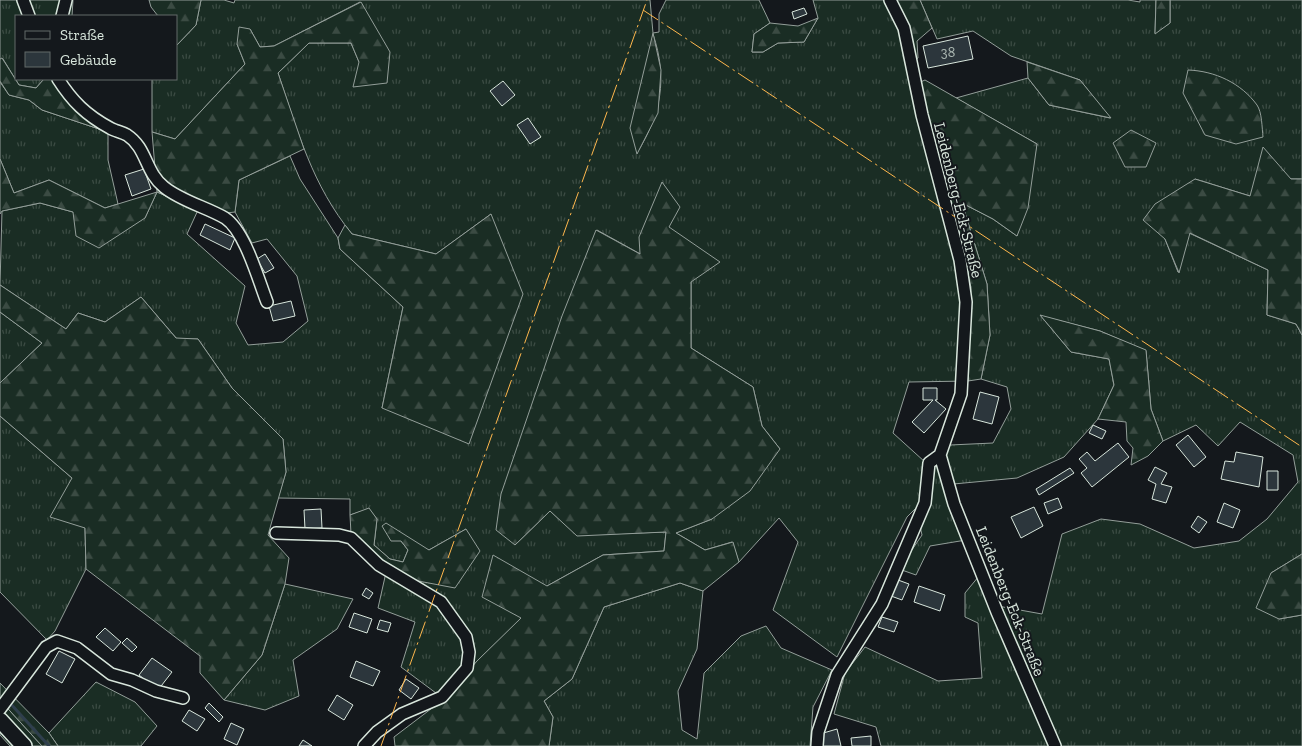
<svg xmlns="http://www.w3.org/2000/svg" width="1302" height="746" viewBox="0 0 1302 746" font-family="'Zilla Slab',serif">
	<defs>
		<pattern id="grass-tufts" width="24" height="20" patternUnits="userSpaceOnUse" patternTransform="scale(1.25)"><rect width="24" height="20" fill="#1a2d24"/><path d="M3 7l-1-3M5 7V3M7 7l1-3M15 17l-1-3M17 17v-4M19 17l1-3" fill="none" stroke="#3b4b43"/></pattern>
		<pattern id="forest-firs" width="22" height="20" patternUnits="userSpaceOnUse" patternTransform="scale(1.25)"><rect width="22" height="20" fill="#1a2d24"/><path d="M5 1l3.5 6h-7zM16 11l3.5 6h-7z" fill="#3b4b43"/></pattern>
	</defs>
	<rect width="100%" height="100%" fill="#14181c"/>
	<!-- grass -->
	<path fill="url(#grass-tufts)" stroke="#939e99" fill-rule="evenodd" d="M0,0H73L72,16H16V79H44L36,88L19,85L3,59H0Z
		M201,0H224L234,3L235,0H650L653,33L659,32V14L666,0H759L770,23L754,34L752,52H763L778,43L804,42L818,18L813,0H894L947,206L971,287L968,381L909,382L893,433L925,462L950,445L993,443L1011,409L1007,387L981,379L990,335L987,284L962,203L993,219L1017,236L1037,144L956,98L1028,78L1049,105L1110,118L1080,80L1011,56L973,31L937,39L920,0H1128L1140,2V0H1156L1155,33L1170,23V0H1302V179H1291L1250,196L1195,179L1165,239L1178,272L1189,233L1268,270L1267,315L1296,324L1302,335V554L1271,573L1279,619L1302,615V746H881L876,727L834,714L845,673L865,647L938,681L982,678L978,623L965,617V593L979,576L992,605L1042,614L1062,534L1101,519L1140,524L1194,548L1239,541L1267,519L1298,482L1293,455L1240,422L1218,446L1196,425L1163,441L1151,409L1146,351L1100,331L1041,316L1071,352L1109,359L1114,385L1098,419L1064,457L1017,478L943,485L951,513L966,540L930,546L916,575L899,569L922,535L916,508L907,517L837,657L773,610L798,542L779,518L739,562L732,542L705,550L676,533L712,519L780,449L762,426L753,387L691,348V282L597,230L515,545L550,511L577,535L666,532L664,551L603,555L547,586L522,618L477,661L444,699L401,667L415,622L378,608L387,568L413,580L466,529L429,550L401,541L408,550L403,562L390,559L374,545L377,519L369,509L350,515V499L278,498L286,472L283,439L232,388L198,339H177L141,297L105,322L78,313L66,329L0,285L2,211L40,203L73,212L145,218L157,192L198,210L187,234L245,286L236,323L248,345L283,342L308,321L297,276L267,239L252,243L235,212L239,180L290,156L300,179L338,238L340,249L403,307L382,408L491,214L436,254L352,234C312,185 298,132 278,73L309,43H351L359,62L387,82L360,2L274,46L260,47L250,29L237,44L245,64L175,139L152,132V79H176V46L196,25ZM653,34C668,79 661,114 637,153Z
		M0,82L9,95L29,100L42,110L108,132V160L118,204L105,208L49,180L14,193L0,159Z
		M0,312L42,343L0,383Z
		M0,416L72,478L85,528L86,569L55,631L47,640L0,592Z
		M680,583L703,591L697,649L678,691L682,730L697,739L704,673L741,636L766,626L781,648L832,670L813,707L810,746H549L553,717L544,701L572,679L604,607Z
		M285,584L353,599L337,629L293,660L299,696L265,710L224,700L262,655Z
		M96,682L135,702L157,726L141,746H58L49,733Z
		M0,700L42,746H10L0,735Z"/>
	<!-- forest -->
	<path fill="url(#forest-firs)" stroke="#939e99" d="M149,0H201L196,25L176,46V16H158L151,7Z
		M894,0H920L932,28L917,41L918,58L913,61Z
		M1156,0H1170V23L1155,34Z
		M361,2L390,52L387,83L353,87L359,62L351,43H309L278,73L304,149L239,180L235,212L210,215L157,192L145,218L99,248L76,236L73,212L40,203L2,211L0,214V159L14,193L49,180L105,208L157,192L152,132L175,139L245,64L237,44L239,27L250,29L260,47L274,46Z
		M818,18L804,42L778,43L763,52H752L754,34L770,23L798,26Z
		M653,33L661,70L658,113L637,154L630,128Z
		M2,58L19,85L36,88L44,79H65L68,89L108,132L42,110L29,100L9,95L0,81V59Z
		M1027,62L1080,80L1111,118L1049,105L1028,78Z
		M1188,70C1215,71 1241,83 1257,105C1262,112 1262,128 1263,137L1236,144L1205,135L1183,93Z
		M925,80L1037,144L1028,208L1017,236L993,219L962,203L987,284L990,335L981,379L968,381L971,287L947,206L918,83Z
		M1131,130L1156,143L1146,167H1125L1113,143Z
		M1263,147L1291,179H1302V335L1296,324L1267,315L1268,270L1190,233L1179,273L1165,239L1143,220L1155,204L1195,179L1250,196Z
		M662,182L680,207L669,227L720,262L691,282V348L753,387L762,426L780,449L750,491L712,519L676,533L705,550L733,542L739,562L703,591L680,583L604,607L572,679L544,701L553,717L549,746H395L394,737L444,699L477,661L521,618L482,597L493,555L547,586L603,555L664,551L666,532L577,536L550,511L515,545L496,530L501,494L562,316L596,230L640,254L639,237Z
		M491,214L523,294L469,444L382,408L403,307L340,249L338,238L345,225L352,234L436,254Z
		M0,285L66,329L78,313L105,322L141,297L176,338L198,339L232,388L283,439L286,472L268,535L289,558L285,584L262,655L224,700L200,673V656L86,569L85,528L50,517L72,478L0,416V383L42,343L0,312Z
		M1040,315L1100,331L1146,350L1151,409L1163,441L1148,456L1131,465L1133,448L1127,441L1126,422L1098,419L1114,385L1109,359L1071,352Z
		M369,508L377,519L374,545L390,559L403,562L408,550L401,541H391L382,526L386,523L429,550L466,529L480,551L455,588L413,580L387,568L351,534L350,515Z
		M1302,554V615L1279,619L1256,608L1271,573Z
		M0,683L49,733L58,746H42L0,700Z"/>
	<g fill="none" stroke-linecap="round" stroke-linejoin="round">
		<!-- stream -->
		<path stroke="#2f3f4d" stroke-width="3" d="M9,702L49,746"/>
	</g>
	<!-- building -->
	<path fill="#2c363c" stroke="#d8e6dc" d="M804,8L807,14L794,19L792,12Z
		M968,36L973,59L928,68L923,46Z
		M503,81L515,95L502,106L490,91Z
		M528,118L541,137L530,144L517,125Z
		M144,169L151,189L132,196L125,175Z
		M205,224L235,238L230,250L200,235Z
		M265,254L274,268L265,273L257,259Z
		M291,301L295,316L273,321L269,306Z
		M923,388H937V400H935L946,409L924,433L912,422L933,400H923Z
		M980,392L999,397L992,424L973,419Z
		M1093,425L1106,431L1102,439L1089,433Z
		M1188,435L1206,457L1194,467L1176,445Z
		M1118,443L1129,457L1092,487L1081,473L1087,468L1079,459L1087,452L1095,461Z
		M1236,452L1263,457L1259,487L1221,479L1225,461L1234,462Z
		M1155,467L1167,473L1161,484L1172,487L1166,503L1152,499L1156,484L1148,480Z
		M1070,468L1074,473L1039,495L1036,489Z
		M1267,471H1278V490H1267Z
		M1058,498L1062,508L1048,514L1044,503Z
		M1224,503L1240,510L1233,528L1217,522Z
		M1034,507L1043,526L1021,538L1011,517Z
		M321,509L322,528L305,529L304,510Z
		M1198,516L1207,522L1199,533L1191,527Z
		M898,580L909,584L902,600L891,596Z
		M919,586L945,595L940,611L914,602Z
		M366,588L373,593L369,599L362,595Z
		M354,613L372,619L367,633L349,627Z
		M882,617L898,622L894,632L878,627Z
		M380,620L391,623L388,632L377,629Z
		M105,628L121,642L113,651L96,637Z
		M127,638L137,647L132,652L122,643Z
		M59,651L75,659L62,683L46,674Z
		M152,658L172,672L158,690L139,675Z
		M356,661L380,671L373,686L350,677Z
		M406,679L419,688L411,699L399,690Z
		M337,695L353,705L344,720L328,710Z
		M209,703L223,717L219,722L205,708Z
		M189,710L205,719L197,731L182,721Z
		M231,723L244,729L237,745L224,739Z
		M837,729L841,746H823L820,734Z
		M871,736V746H852L851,738Z
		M303,740L312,746H299Z"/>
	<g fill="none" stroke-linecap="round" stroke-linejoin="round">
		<!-- minor casing -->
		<g stroke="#d8e6dc" stroke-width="14">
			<path id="minor" d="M23,0L29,16
				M890,0L904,28L922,115L960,260L966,302L961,394L940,455L954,504L997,612L1055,746
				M62,16L66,0
				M58,79C72,101 86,115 110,128C115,131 122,132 127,135C147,148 145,172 164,187C181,201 206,207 225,218C245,231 258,279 267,302
				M276,533L339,535L351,538L379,565L441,602L466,637L469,652L467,668L442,697L402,714L377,732L364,746
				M0,709L46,647L57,641L77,648L111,674L132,680L156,691L183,698
				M817,746L818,732L837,675L882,604L925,503L929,463L940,455"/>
		</g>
		<!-- major casing -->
		<g stroke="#d8e6dc" stroke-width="18">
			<path id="major" d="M0,720L24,746"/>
		</g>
		<!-- minor -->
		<use href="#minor" stroke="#14181c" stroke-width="11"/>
		<!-- major -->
		<use href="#major" stroke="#14181c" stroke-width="15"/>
		<!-- power -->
		<path stroke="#ffb74d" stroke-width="1" stroke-dasharray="18 4 2.5 4" stroke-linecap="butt" d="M643,10L1302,447
			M381,746L647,0"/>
	</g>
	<g text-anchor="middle" stroke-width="4" stroke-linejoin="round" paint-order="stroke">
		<!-- number labels -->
		<g font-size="14" fill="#adbab4">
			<text x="948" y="57">38</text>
		</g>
		<!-- street labels -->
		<g font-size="16" fill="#d8e6dc" stroke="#14181c">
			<text transform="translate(959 200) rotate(76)" y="6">Leidenberg-Eck-Straße</text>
			<text transform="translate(1011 601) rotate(68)" y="6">Leidenberg-Eck-Straße</text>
		</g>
	</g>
	<!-- legend -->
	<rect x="15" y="15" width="162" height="65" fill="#14181c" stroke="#626a69"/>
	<rect x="25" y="31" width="25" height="8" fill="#14181c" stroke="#626a69"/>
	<text x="60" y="40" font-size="15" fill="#d8e6dc">Straße</text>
	<rect x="25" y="52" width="25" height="15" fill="#2c363c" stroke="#626a69"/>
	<text x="60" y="65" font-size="15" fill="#d8e6dc">Gebäude</text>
</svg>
